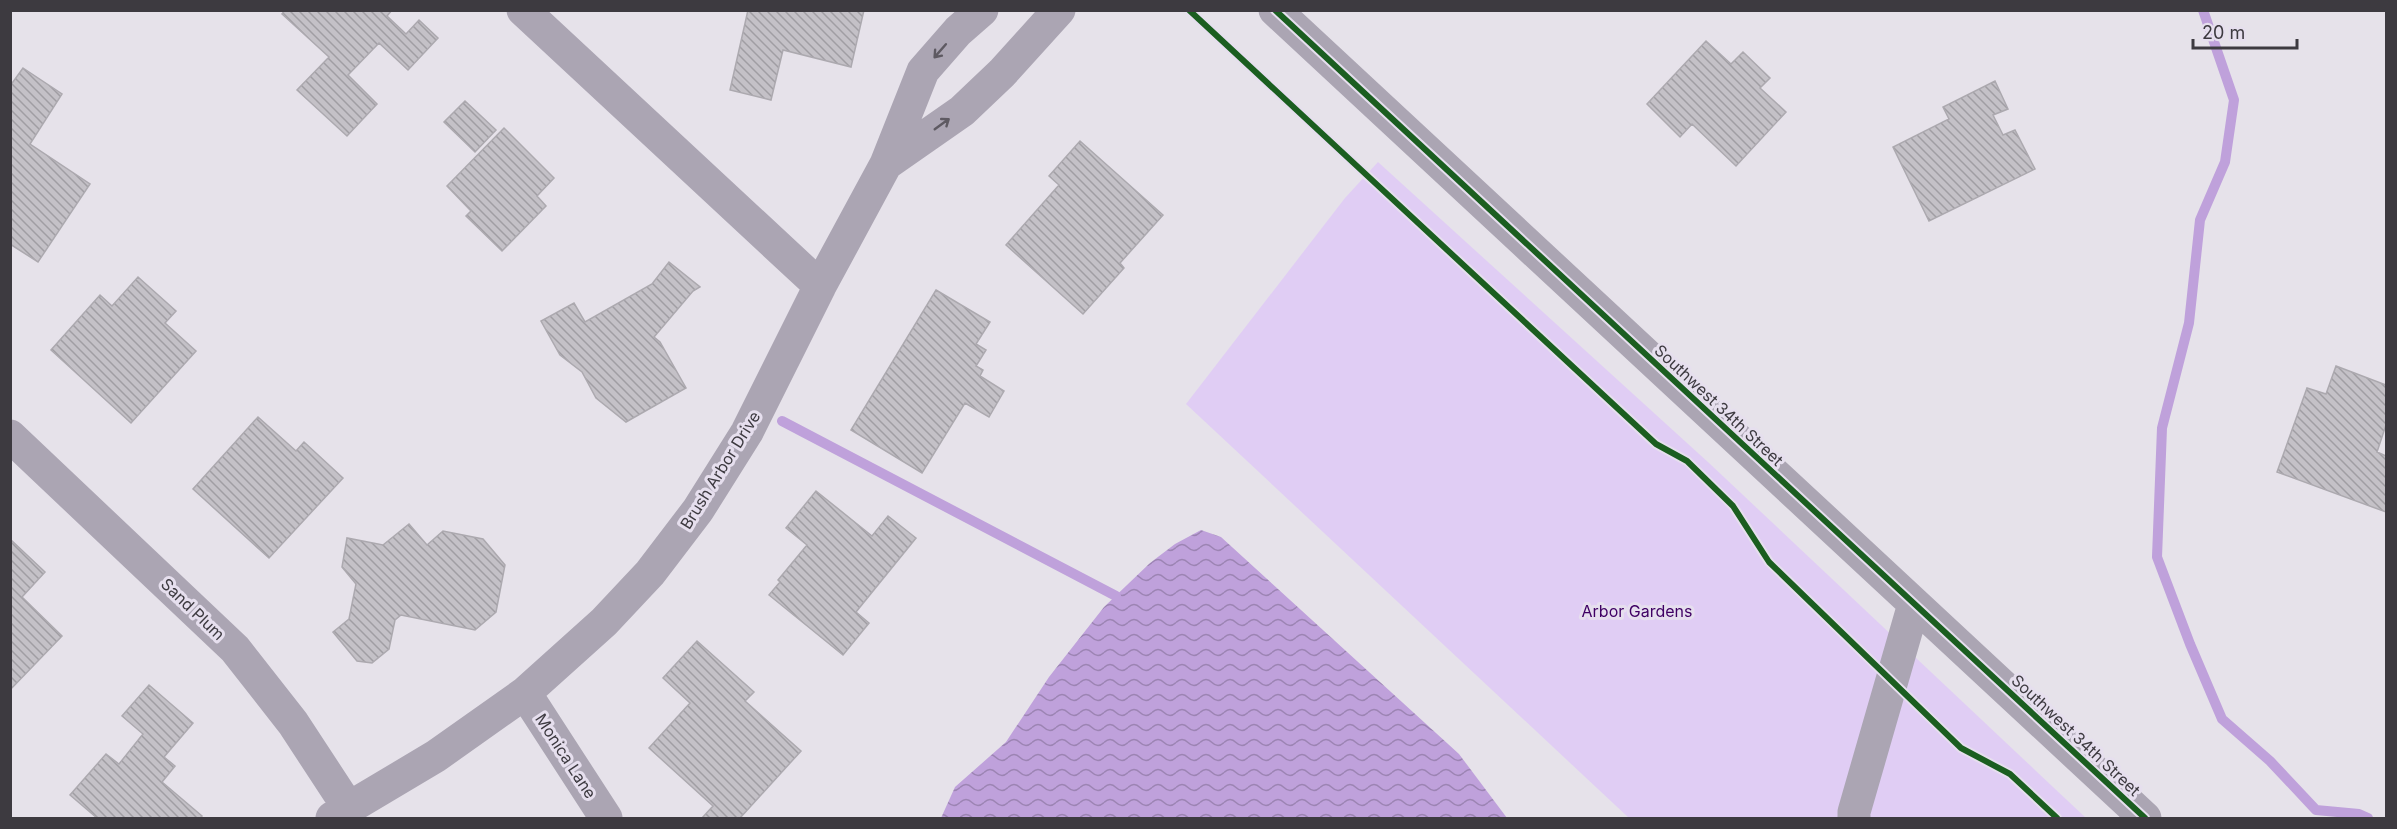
<svg xmlns="http://www.w3.org/2000/svg" width="2397" height="829" viewBox="0 0 2397 829" font-family="Inter,sans-serif">
	<defs>
		<pattern id="water-waves" width="16" height="10" patternUnits="userSpaceOnUse" patternTransform="scale(1.5)"><rect width="16" height="10" fill="#bfa1db"/><path d="M0 5q4-4 8 0t8 0" fill="none" stroke="#9c84b3"/></pattern>
		<pattern id="building-back-hatch" width="6" height="6" patternUnits="userSpaceOnUse" patternTransform="scale(1.5)"><rect width="6" height="6" fill="#c4c1c7"/><path d="M-1 5l2 2M0 0l6 6M5-1l2 2" fill="none" stroke="#a09ea3"/></pattern>
	</defs>
	<rect width="100%" height="100%" fill="#e6e2ea"/>
	<!-- green -->
	<path fill="#e0cdf4" d="M1378,162L1709,463L2086,818H1629L1186,404L1345,198Z"/>
	<!-- water -->
	<path fill="url(#water-waves)" d="M1201,530L1221,537L1459,754L1507,818H941L955,787L1006,742L1049,677L1104,607L1150,563L1175,544Z"/>
	<g fill="none" stroke-linecap="round" stroke-linejoin="round">
		<!-- stream -->
		<path stroke="#bfa1db" stroke-width="10" d="M2203,10L2234,100L2225,162L2200,220L2189,323L2162,428L2157,557L2190,644L2222,719L2270,761L2316,810L2359,814L2368,818
			M782,421L1116,596"/>
	</g>
	<!-- building -->
	<path fill="url(#building-back-hatch)" stroke="#aca9af" stroke-width="1.5" d="M285,10H392L387,16L406,34L419,20L438,38L408,70L379,43L348,75L377,104L347,136L297,90L329,57L282,14Z
		M748,10H864L851,67L783,50L771,100L730,90Z
		M1706,41L1731,64L1743,52L1770,78L1760,88L1786,112L1736,166L1692,124L1680,137L1647,104Z
		M23,68L62,94L30,144L90,184L38,262L10,244V86Z
		M1995,81L2008,109L1993,115L2003,135L2015,130L2035,169L1929,221L1893,147L1949,119L1943,107Z
		M465,101L496,130L475,152L444,122Z
		M504,128L554,178L537,196L546,206L502,251L466,216L471,211L447,186Z
		M1080,141L1163,215L1120,263L1124,268L1083,314L1006,245L1059,185L1049,176Z
		M669,262L700,287L693,291L654,337L660,342L686,388L626,422L596,398L582,372L560,355L541,321L574,303L585,322L652,284Z
		M138,277L176,311L165,323L196,351L131,423L51,350L100,295L112,306Z
		M936,290L990,322L976,344L986,350L976,366L983,370L980,376L1004,391L989,417L965,403L922,473L851,430Z
		M2336,366L2386,385V425L2377,452L2386,456V512L2277,472L2307,388L2326,394Z
		M258,417L296,451L304,442L343,478L269,558L193,489Z
		M816,491L872,536L888,516L916,538L856,612L869,623L843,655L769,595L780,582L778,580L807,545L786,528Z
		M409,524L427,545L443,531L483,539L505,565L496,612L475,630L401,615L395,620L389,649L372,663L357,661L333,632L349,619L356,584L342,567L347,538L383,545Z
		M10,539L45,572L22,597L62,636L10,690Z
		M697,641L754,692L745,701L801,751L740,818H702L713,806L649,748L690,703L663,678Z
		M149,685L193,723L164,757L175,766L162,782L202,816L200,818H97L70,795L106,754L119,764L143,734L122,716Z"/>
	<g fill="none" stroke-linecap="round" stroke-linejoin="round">
		<!-- minor -->
		<path stroke="#aba5b3" stroke-width="33" d="M523,10L820,286
			M982,10L958,31L923,71L886,164L962,111L1002,73L1059,10
			M1275,10L2145,818
			M10,436L235,649L293,723L348,807
			M525,693L606,818
			M332,818L436,756L525,693L604,622L650,573L698,510L747,432L820,286L886,164
			M1854,818V812L1914,604"/>
		<!-- cycleway casing -->
		<g stroke="#e6dfee" stroke-width="10">
			<path id="cycleway" d="M1189,10L1656,444L1687,461L1733,506L1769,562L1961,748L2010,774L2057,818
				M1275,10L2145,818"/>
		</g>
		<!-- cycleway -->
		<use href="#cycleway" stroke="#1b5e20" stroke-width="6"/>
	</g>
	<!-- one-way arrows -->
	<defs><path id="oneway-shaft" d="M-6 0H5M1.5-3L5.5 0L1.5 3" fill="none" stroke-width="1.6" stroke-linecap="round" stroke-linejoin="round" transform="scale(1.5)"/></defs>
	<g stroke="#5e5a62">
		<use href="#oneway-shaft" transform="translate(940 51) rotate(131)"/>
		<use href="#oneway-shaft" transform="translate(942 124) rotate(-36)"/>
	</g>
	<g text-anchor="middle" stroke-width="6" stroke-linejoin="round" paint-order="stroke">
		<!-- street labels -->
		<g font-size="16" fill="#3d3a40" stroke="#e6dfee">
			<text transform="translate(1719 405) rotate(43)" y="6">Southwest 34th Street</text>
			<text transform="translate(720 470) rotate(-58)" y="6">Brush Arbor Drive</text>
			<text transform="translate(193 609) rotate(44)" y="6">Sand Plum</text>
			<text transform="translate(2076 735) rotate(43)" y="6">Southwest 34th Street</text>
			<text transform="translate(566 756) rotate(57)" y="6">Monica Lane</text>
		</g>
		<!-- park labels -->
		<g font-size="16" fill="#3f0063" stroke="#e6dfee">
			<text x="1637" y="617">Arbor Gardens</text>
		</g>
	</g>
	<!-- border -->
	<rect width="2397" height="829" fill="none" stroke="#3d3a40" stroke-width="24"/>
	<!-- scale -->
	<path d="M2193 39v9h104v-9" fill="none" stroke="#3d3a40" stroke-width="3"/>
	<text x="2202" y="39" font-size="18" fill="#3d3a40" stroke="#e6dfee" stroke-width="4.5" paint-order="stroke">20 m</text>
</svg>
